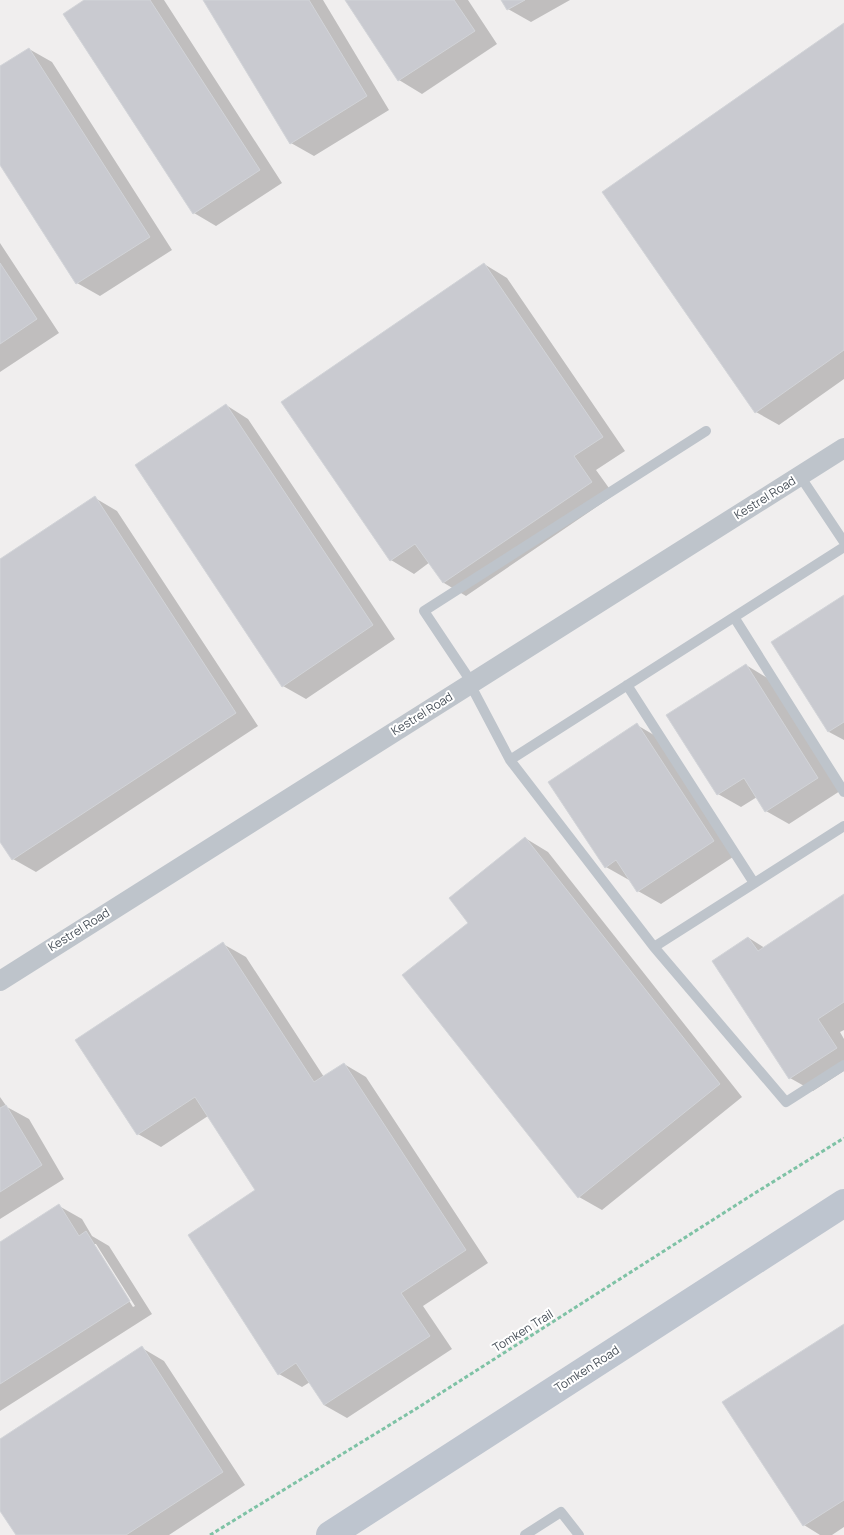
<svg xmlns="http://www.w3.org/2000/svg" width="844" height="1535" viewBox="0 0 844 1535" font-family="Manrope,sans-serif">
	<rect width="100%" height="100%" fill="#f0eeee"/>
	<!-- shadow -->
	<path fill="#0003" fill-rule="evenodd" d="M87,0H164L282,183L216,226L194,213Z
		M204,0H323L389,110L314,156L291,143Z
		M346,0H468L497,44L422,94L399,80Z
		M503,0H570L531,22L508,9Z
		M844,24V379L779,425L756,412Z
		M29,49L52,62L172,250L100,296L77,283L0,162V68Z
		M0,243L59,333L0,372Z
		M484,264L507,278L625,451L596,470L614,495L466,596L444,583L430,562L414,574L391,560L283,402Z
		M226,405L248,419L395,639L306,699L283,686Z
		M95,498L117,511L258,726L36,872L13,859L0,840V560Z
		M844,597V740L829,732Z
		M746,665L769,679L840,791L789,824L766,811L757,797L741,807L718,794Z
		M637,725L659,738L736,855L661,904L638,891L630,879L629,880L606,867Z
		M525,838L548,852L742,1097L602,1210L579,1197L470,923Z
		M844,896V1030L840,1032L844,1039V1071L813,1091L790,1078L714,961L749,938L765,948Z
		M223,944L246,957L324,1077L344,1064L366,1077L488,1263L423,1306L452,1349L347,1418L324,1405L310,1382L302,1387L279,1374L257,1190L208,1116L161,1147L138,1134Z
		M0,1097L7,1107L29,1119L64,1179L0,1219Z
		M59,1206L82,1219L92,1236L109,1246L152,1314L0,1411V1243ZM93,1244H96L135,1306L133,1307Z
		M844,1326V1527L832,1535H820L804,1525Z
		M142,1348L164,1361L245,1485L169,1535H17L0,1508V1440Z"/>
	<!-- building -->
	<path fill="#c9cad0" stroke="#d2d4d8" d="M84,0H150L260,170L193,214L63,14Z
		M203,0H309L367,96L290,144Z
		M345,0H454L475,31L398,81Z
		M501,0H525L507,10Z
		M844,23V350L755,413L602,192Z
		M29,48L150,237L76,284L0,165V66Z
		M0,263L37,319L0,344Z
		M484,263L603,437L574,456L592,482L443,583L415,544L390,561L281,402Z
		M226,404L373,625L282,687L135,465Z
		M95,496L236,713L12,860L0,842V559Z
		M844,595V722L828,732L771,642Z
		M746,664L818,778L765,812L744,778L717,795L666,715Z
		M637,723L714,841L637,892L616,860L605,868L548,782Z
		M525,837L720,1084L578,1198L402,975L468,923L449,898Z
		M844,894V1002L818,1019L837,1048L789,1079L712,961L748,937L758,951Z
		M223,942L314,1082L344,1063L466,1250L401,1293L430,1336L324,1405L296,1363L278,1375L188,1235L255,1190L195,1097L137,1135L75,1040Z
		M6,1105L42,1165L0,1192V1108Z
		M59,1204L79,1236L86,1231L130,1301L0,1384V1242Z
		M844,1324V1500L803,1526L722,1402Z
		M142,1346L223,1472L126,1535H16L0,1511V1439Z"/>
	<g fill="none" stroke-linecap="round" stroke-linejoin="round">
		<!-- path -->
		<path stroke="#7ec2a5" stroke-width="3" stroke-dasharray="4 2.5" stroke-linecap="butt" d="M210,1535L419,1407L755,1193L844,1138"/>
		<!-- service -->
		<path stroke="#bec4cb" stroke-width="10" d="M706,431L424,611L468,677L470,684L510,760L654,947L786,1102L844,1065
			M800,476L844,542
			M734,617L844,792
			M627,685L754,883
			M510,760L844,547
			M654,947L844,826
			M525,1535L561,1512L579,1535"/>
		<!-- minor -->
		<path stroke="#bec4cb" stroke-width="20" d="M0,981L844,448"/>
		<!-- secondary -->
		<path stroke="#bec5cf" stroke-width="28" d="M330,1535L844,1203"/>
	</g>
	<g text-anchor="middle" stroke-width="4" stroke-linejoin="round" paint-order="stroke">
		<!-- street labels -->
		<g font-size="12" fill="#485059" stroke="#fff">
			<text transform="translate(765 498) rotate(-32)" y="4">Kestrel Road</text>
			<text transform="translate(422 714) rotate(-32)" y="4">Kestrel Road</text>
			<text transform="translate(79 930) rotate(-32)" y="4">Kestrel Road</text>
			<text transform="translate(523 1331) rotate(-32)" y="4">Tomken Trail</text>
			<text transform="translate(587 1369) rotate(-33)" y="4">Tomken Road</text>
		</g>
	</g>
</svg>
